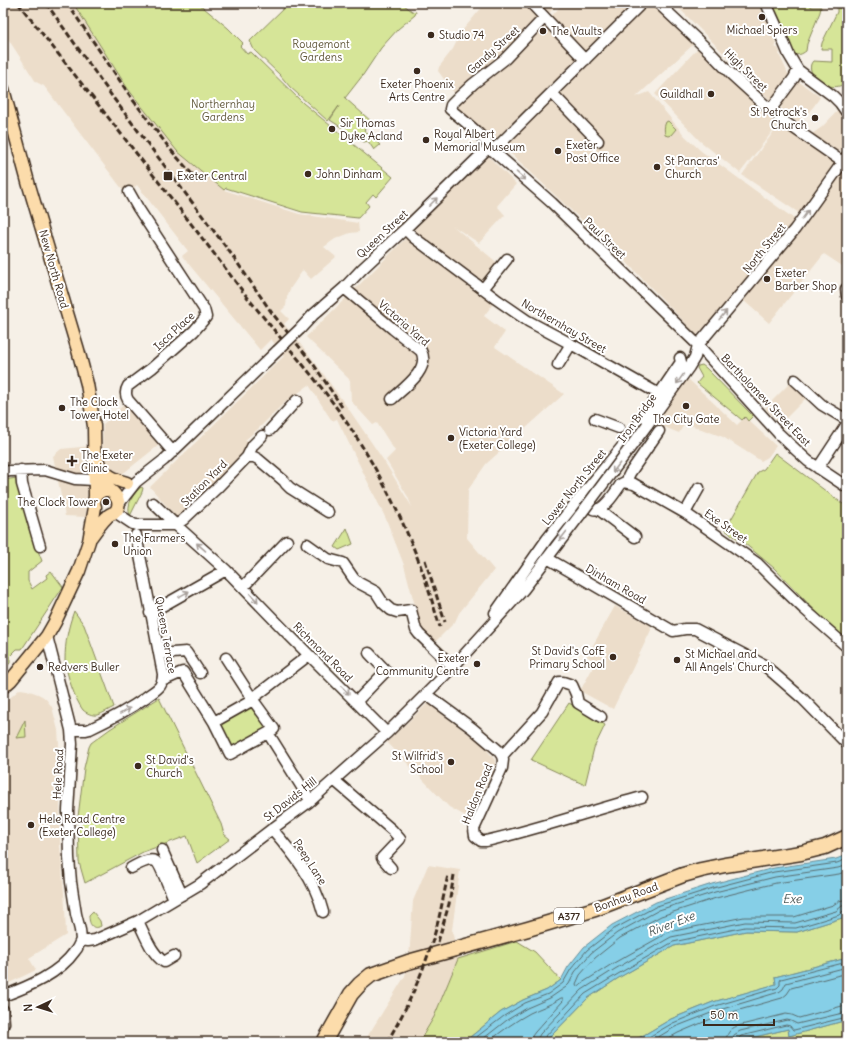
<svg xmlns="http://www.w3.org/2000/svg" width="850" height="1045" viewBox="0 0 850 1045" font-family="Delius,sans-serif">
	<rect width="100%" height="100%" fill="#f6f0e7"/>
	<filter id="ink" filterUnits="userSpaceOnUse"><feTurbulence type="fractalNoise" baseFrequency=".025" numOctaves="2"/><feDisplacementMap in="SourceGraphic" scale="8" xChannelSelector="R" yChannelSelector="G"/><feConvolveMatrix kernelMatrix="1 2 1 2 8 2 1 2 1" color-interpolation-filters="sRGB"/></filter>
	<g filter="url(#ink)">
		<!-- built -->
		<path fill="#ecddca" d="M3,3H73L128,89L177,151L224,190L299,214L358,223L359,232L350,233L335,239L324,247L336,257L311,279L303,270L290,289L287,297L286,306L281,311L289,319L284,324L311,357L350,411L384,461L412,507L408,497L386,460L395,451L377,423L373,425L351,401L350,380L306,337L349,295L418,226L433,208L454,188L488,156L516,184L497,206L505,215L479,243L453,226L500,265L485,285L495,301L484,316L505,332L495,347L564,394L486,464L468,490L467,538L494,570L459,613L455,622L435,642L421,628L404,565L386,519L337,419L332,421L309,385L283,404L257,430L245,440L252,446L179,520L150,487L284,356L271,339L260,350L182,256L188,251L137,185L126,194L44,86L36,82L3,31Z
			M486,3H526L539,18L578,58L492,143L451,107L455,94L438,71L439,67L453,49L462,31L478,12Z
			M538,3H559L548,14Z
			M563,3H636L630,11L585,53L551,17Z
			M651,3H656L695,43L636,97L649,92L685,136L701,151L797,221L748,280L697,335L605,240L574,213L504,147L590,61Z
			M674,3H758L768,24L776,44L775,45L776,48H778L780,53L779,54L789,76L798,81L820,97L814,106L808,113L805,110L798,114L802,119L799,123L782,110L781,104H775L771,101Z
			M699,47L779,123L740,173L700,141L655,94Z
			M847,101V147L845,149L834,152L812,134L822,127Z
			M780,123L808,144L837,165L802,215L742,175Z
			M843,167L847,170V269L824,254L769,323L743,300L812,212Z
			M687,378L737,425L745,417L776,446L768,457L761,461L723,437L685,423L679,433L654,423Z
			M792,381L808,396L780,424L765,408Z
			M124,404L159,445L121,475L117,474L106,465L102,452L103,424L112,417Z
			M91,446L86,517L65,516L53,456L61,449Z
			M615,606L650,625L651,630L613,709L580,691L596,662L587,656Z
			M20,689L27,690L38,694L42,696L46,699L52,707L58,730L60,759V845L65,906L66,935L29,958L36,970L3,986V704Z
			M428,703L483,745L495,760V765L471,819L449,807L387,742Z
			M428,865L460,870L452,930L458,959L434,1017L419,1042H364L405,976L409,959L413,901Z"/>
		<!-- green -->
		<path fill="#d6e598" stroke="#88885b" d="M73,3H198L228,28L243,43L240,46L247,54L251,52L303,103L393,177L376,197L373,194L366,202L369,206L358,218L302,212L226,188L224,190L177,151L128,89Z
			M289,3H404V5L412,11L416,12L415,15L398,29L381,48L363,75L345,98L372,122L364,130L380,145L374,150L368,141L364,142L330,120L339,106L328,121L290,87L280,75L254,50L250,41Z
			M771,3H811V7H821L820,12L807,44L806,51C802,54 798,56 793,54Z
			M847,3V82C829,97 802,72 813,61L832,62V49H821L822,43L837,12V8H846Z
			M668,121L676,129L671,135L668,136L665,135C664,130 664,126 666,122Z
			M702,365L706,368L753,416L748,421L745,417L742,420L697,383L702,377L697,368L698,366Z
			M775,453L847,507V640L824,620L774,568L744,543L725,530L758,472L764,469Z
			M17,478L37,548L42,561L28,572V581L32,589L47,578L46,575L51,571L63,587L22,649H17L10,656V663L3,671V480Z
			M141,487L143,488L142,492L130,516C126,504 133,494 141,487Z
			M347,528L353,544L339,550L335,547Z
			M74,611L84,625L114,707C109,709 103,714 97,715C93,716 86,713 83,710C75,700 66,673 65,660C65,643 68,627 74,611Z
			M159,698L221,824L224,834L230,839L197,863L187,836L143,852L85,883L79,862L78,817L84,768L89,747L91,743L110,729Z
			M253,701L273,729L231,752L216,723Z
			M569,703L605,725L594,748L585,785L531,760Z
			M25,720L26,737L16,738Z
			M93,912L100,921L101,926C92,931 89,923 89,916Z
			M847,913V958L775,977L777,984L713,1002L671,1019L632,1042H545L588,998L620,977L674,946L746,931L797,932L842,918Z
			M517,941L535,952L561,980L547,990L523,1000L501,1012L464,1042H419L434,1017L458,959Z
			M847,1020V1042H734L788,1029L789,1036Z"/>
		<!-- water -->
		<path fill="#86cfe7" stroke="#688d97" d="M847,855V913L842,918L797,932L746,931L674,946L620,977L588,998L545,1042H464L501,1012L523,1000L547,990L561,980L568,967L584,947L612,925L656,902L712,884L774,868L836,859Z
			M847,958V1020L789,1036L788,1029L734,1042H632L671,1019L713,1002L776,984L775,977Z"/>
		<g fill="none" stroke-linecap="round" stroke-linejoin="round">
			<!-- shore -->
			<path stroke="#596c6e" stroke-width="1" d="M847,871L839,874L776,883L716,898L661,916L620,938L595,958L580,975L576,984L577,986L579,985L612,964L669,932L744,917H794L833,905L839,901L847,899
				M470,1042L504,1016L525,1003L548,994L563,983L571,969L587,950L614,929L657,906L713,888L774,872L837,863L847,859
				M479,1042L507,1020L527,1008L550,998L566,987L569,984L575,972L591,953L617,933L659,910L715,892L775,877L838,868L847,865
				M488,1042C502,1031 515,1021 530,1013C540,1008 551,1005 561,998H563V1001L535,1032L532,1036V1042
				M538,1042V1038L540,1034L582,990L615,969L671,937L745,922L795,923L836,911L842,906L847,905
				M543,1042L544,1038L585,994L618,974L673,942L745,927L796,928L839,915L843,911L847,910
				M640,1042L673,1023L715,1006L777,988L780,985V981L781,979L847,962
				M650,1042L675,1027L716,1011L779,992L783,989L786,983L847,967
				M662,1042L678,1033L718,1016L782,998L787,994L791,988L847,973
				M726,1042C726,1034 730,1029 737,1026L786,1014L792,1015L799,1018L842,1006H847
				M732,1042L734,1035L740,1031L787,1020L791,1021L797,1024L847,1012
				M737,1042L738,1039L741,1036L786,1025L790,1026L793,1030H794L847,1017"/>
			<!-- minor casing -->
			<g stroke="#3b2a1e" stroke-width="13">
				<path id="minor" d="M531,3L585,60
					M658,3L708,50L732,75L765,105L775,113L782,120L847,165
					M766,3L781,36L789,55L798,70L833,96L840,103L847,113
					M544,18L505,59L473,84L458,98L451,105L450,109C465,122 482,134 492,150L552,203L698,345L778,433L795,449L808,461L847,487
					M552,93L598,141
					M771,109L794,78L798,70
					M129,192L138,208L204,309L206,317L194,331L152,368L128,386C125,391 125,395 128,400L173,452
					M405,229L413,237L496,299L528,321L571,344L659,394
					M344,288L393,329L421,351C431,369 404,388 392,399
					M483,289L507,259
					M846,289L847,296
					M300,329L313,315L344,288L362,269L405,229L485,151L487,150H492L500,144L642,3
					M558,365L571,344
					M795,380L822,405L847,420
					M595,419L619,428
					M647,425L689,367L695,357L698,345L795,229L847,156
					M270,430L297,400
					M247,457H254L258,459L284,481L286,484L290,488L328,512
					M818,468L847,424
					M21,470L22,484L40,546
					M3,472L10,471L45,470L75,479L94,480
					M629,483L628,477L630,473L659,431
					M580,498C583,501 588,507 593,509C603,513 616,491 621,484L625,482L634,484L685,513L757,563L775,581L803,608L847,647
					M153,503L176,525L226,570L287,633L387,733
					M118,505L136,482L164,460L277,351
					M598,509L635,537
					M115,512L133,524L136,525H176
					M685,513L699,488
					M176,525L183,520L218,487L247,457L253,445L262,436
					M307,544L328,559L343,563L354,579L359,583L376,592L383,603L391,610L397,612L411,610L416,630L419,634L453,667
					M547,558L673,631L685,629H695L764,665L803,699L847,744
					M243,587L287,541
					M150,613L226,570
					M495,613L547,539L574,505L580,498L630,437L681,362L680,358
					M47,636L71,730L72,744L68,811L69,858L71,882L76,914L80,930L81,940
					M159,654L186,652L200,673
					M226,658L253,700
					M162,681L180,673L183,672L214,722L230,754L268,733L310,800
					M257,695L309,655
					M427,695L472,728L498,750L502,756L503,760L502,768L474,829L475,836L481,841H486C539,829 590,811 642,797
					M356,702L386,671L369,653
					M214,722L253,700L274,729L268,733
					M71,730H86L90,729C109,720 128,710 145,698C150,694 156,691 160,686C162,683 163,679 163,674L136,535
					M502,756L542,712L559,682H563L572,685L576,694L578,703L601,717
					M334,780L392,830L400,839L382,858L391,868
					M272,829C293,853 315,880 323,912
					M162,850L182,895
					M131,868C137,865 148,858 155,861C160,863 171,893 174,899
					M138,921C145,935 151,953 164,962L174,956
					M81,940L88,941L95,940L138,921L200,884L272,829L309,802L387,733L453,667L523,590L580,515
					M3,996C28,987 59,974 75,951C78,948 79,944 81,940
					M3,1010L4,1023L3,1026"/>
			</g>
			<!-- major casing -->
			<g stroke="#3b2a1e" stroke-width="15">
				<path id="major" d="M3,89L28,182L78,350L87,384L94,426L95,496L94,504L95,507L89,541L79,571L55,622L47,636L11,680L3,687
					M97,459L108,489
					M101,469C110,477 115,480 127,483
					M91,537C96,530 101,523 107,517C109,514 112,514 115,512C122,505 117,495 110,490C104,489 99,492 95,496"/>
			</g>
			<!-- highway casing -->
			<g stroke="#3b2a1e" stroke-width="17">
				<path id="highway" d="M324,1042L351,994L360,984L371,975L408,962L528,929L595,909L683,875L701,870L725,865L801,853L825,847L847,837"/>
			</g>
			<!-- minor -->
			<use href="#minor" stroke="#fff" stroke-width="10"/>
			<!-- major -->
			<use href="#major" stroke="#fcdcab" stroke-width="12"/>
			<!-- highway -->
			<use href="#highway" stroke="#fcdcab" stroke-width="14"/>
			<!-- rail -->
			<path stroke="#3b2a1e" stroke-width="3" stroke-dasharray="6 3" stroke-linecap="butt" d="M18,3C93,98 168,193 241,289C273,331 310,370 341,414C373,460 399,510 419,562C427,583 433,605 440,627
				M46,3L114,99L232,255L272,313L314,365L342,407
				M67,3L133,100L170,149L197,180
				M425,560L445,622
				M438,942L449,904L454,875
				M387,1042C408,1007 425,969 436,929C441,911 444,893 448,875"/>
			<!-- minor-bridge casing -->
			<g stroke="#3b2a1e" stroke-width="13" stroke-linecap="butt">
				<path id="minor-bridge" d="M277,351L300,329
					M580,515L647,425"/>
			</g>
			<!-- minor-bridge -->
			<use href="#minor-bridge" stroke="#fff" stroke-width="10"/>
		</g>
		<!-- one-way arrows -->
		<defs><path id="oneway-shaft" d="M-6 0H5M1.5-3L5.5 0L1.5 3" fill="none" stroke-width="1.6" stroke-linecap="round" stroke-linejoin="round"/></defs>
		<g stroke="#a79f9a">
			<use href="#oneway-shaft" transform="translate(521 176) rotate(41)"/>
			<use href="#oneway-shaft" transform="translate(433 202) rotate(-45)"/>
			<use href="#oneway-shaft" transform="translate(805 215) rotate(-54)"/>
			<use href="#oneway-shaft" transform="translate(723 315) rotate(-50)"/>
			<use href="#oneway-shaft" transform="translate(680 379) rotate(125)"/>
			<use href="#oneway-shaft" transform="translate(616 468) rotate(127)"/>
			<use href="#oneway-shaft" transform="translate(563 536) rotate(128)"/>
			<use href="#oneway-shaft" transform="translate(201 547) rotate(-139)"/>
			<use href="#oneway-shaft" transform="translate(184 594) rotate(-29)"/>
			<use href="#oneway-shaft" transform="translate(254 598) rotate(47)"/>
			<use href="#oneway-shaft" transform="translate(345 690) rotate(45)"/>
			<use href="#oneway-shaft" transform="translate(125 711) rotate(-30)"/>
		</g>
	</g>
	<!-- markers -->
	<g fill="#3b2a1e" stroke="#fff" stroke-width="1.5">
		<circle cx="762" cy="17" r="4"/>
		<circle cx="543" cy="31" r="4"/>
		<circle cx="431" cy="35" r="4"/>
		<circle cx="417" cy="71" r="4"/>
		<circle cx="711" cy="94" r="4"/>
		<circle cx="815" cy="118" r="4"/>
		<circle cx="332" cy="129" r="4"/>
		<circle cx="426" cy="140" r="4"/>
		<circle cx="558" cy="151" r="4"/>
		<circle cx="657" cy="167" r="4"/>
		<circle cx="308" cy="174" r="4"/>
		<rect x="163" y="171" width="10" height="10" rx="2"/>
		<circle cx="767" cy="279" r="4"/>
		<circle cx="686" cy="406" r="4"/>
		<circle cx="62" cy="408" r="4"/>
		<circle cx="451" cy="438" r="4"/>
		<path d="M70 455h4v4h4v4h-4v4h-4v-4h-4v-4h4z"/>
		<circle cx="106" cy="502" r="4"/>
		<circle cx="115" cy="544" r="4"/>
		<circle cx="613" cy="657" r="4"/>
		<circle cx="677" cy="660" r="4"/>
		<circle cx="477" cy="664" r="4"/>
		<circle cx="40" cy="667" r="4"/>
		<circle cx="451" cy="762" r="4"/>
		<circle cx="138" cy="766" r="4"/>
		<circle cx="31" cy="825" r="4"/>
	</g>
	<g text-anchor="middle" stroke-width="4" stroke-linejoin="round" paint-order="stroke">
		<!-- shield labels -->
		<rect fill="#fff" stroke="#766a62" stroke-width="1" x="554" y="908" width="30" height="16" rx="3"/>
		<g font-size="10" font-weight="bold" fill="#3b2a1e">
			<text x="569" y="920">A377</text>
		</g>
		<!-- poi labels -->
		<g font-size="11" fill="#3b2a1e" stroke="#fff" text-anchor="start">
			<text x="762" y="34" text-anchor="middle">Michael Spiers</text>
			<text x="551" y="35">The Vaults</text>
			<text x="439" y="39">Studio 74</text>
			<text x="417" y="88" text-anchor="middle">Exeter Phoenix<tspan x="417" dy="13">Arts Centre</tspan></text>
			<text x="703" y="98" text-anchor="end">Guildhall</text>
			<text x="807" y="116" text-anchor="end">St Petrock's<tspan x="807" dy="13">Church</tspan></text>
			<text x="340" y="127">Sir Thomas<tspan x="340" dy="13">Dyke Acland</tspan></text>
			<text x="434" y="138">Royal Albert<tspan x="434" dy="13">Memorial Museum</tspan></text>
			<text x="566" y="149">Exeter<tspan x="566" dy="13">Post Office</tspan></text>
			<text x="665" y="165">St Pancras'<tspan x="665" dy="13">Church</tspan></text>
			<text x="316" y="178">John Dinham</text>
			<text x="177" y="180">Exeter Central</text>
			<text x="775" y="277">Exeter<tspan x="775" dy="13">Barber Shop</tspan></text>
			<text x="70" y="406">The Clock<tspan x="70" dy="13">Tower Hotel</tspan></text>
			<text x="686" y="423" text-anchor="middle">The City Gate</text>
			<text x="459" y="436">Victoria Yard<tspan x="459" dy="13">(Exeter College)</tspan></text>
			<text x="81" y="459">The Exeter<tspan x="81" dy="13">Clinic</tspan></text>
			<text x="98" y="506" text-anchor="end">The Clock Tower</text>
			<text x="123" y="542">The Farmers<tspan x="123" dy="13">Union</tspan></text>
			<text x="605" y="655" text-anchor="end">St David's CofE<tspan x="605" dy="13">Primary School</tspan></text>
			<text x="685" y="658">St Michael and<tspan x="685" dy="13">All Angels' Church</tspan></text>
			<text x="469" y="662" text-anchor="end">Exeter<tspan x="469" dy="13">Community Centre</tspan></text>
			<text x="48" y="671">Redvers Buller</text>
			<text x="443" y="760" text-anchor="end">St Wilfrid's<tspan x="443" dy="13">School</tspan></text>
			<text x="146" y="764">St David's<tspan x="146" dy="13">Church</tspan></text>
			<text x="39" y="823">Hele Road Centre<tspan x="39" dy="13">(Exeter College)</tspan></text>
		</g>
		<!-- park labels -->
		<g font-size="11" fill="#62593c" stroke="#fff">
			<text x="321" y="48">Rougemont<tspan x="321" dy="13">Gardens</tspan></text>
			<text x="223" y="108">Northernhay<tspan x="223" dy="13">Gardens</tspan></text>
		</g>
		<!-- street labels -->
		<g font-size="11" fill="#3b2a1e" stroke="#fff">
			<text transform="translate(493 50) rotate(-42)" y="4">Gandy Street</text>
			<text transform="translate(746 70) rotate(44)" y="4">High Street</text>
			<text transform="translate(382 234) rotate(-43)" y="4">Queen Street</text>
			<text transform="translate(605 238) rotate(44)" y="4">Paul Street</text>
			<text transform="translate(764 248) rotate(-51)" y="4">North Street</text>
			<text transform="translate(54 269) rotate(74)" y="4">New North Road</text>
			<text transform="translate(404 323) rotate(41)" y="4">Victoria Yard</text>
			<text transform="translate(564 326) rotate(30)" y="4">Northernhay Street</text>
			<text transform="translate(174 331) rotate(-43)" y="4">Isca Place</text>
			<text transform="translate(766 400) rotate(46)" y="4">Bartholomew Street East</text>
			<text transform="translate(637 418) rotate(-54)" y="4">Iron Bridge</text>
			<text transform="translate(204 483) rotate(-45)" y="4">Station Yard</text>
			<text transform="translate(574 487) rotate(-51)" y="4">Lower North Street</text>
			<text transform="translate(726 526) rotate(35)" y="4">Exe Street</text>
			<text transform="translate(616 584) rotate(30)" y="4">Dinham Road</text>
			<text transform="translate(166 635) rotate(80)" y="4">Queens Terrace</text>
			<text transform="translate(323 652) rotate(45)" y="4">Richmond Road</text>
			<text transform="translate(58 774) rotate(-87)" y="4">Hele Road</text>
			<text transform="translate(477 794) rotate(-68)" y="4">Haldon Road</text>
			<text transform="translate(290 799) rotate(-38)" y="4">St Davids Hill</text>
			<text transform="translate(310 862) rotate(57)" y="4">Peep Lane</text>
			<text transform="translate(626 897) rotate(-20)" y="4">Bonhay Road</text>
		</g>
		<!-- water labels -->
		<g font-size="12" font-style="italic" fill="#525c5a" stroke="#fff">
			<text x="792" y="903">Exe</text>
			<text transform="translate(671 924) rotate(-21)" y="4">River Exe</text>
		</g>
	</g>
	<!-- margin -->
	<rect width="850" height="1045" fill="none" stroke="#fff" stroke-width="16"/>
	<rect x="8" y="8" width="834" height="1029" fill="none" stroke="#3b2a1e" stroke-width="1.5" filter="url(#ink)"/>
	<!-- north arrow -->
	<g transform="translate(38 1007) rotate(266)" stroke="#ffffff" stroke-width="3" paint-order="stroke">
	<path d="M0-3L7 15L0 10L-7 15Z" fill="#3b2a1e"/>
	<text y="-6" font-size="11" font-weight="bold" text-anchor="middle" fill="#3b2a1e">N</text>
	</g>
	<!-- scale -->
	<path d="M704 1019v6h70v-6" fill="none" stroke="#3b2a1e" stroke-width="2"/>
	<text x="710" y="1019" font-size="12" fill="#3b2a1e" stroke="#ffffff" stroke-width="3" paint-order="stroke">50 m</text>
</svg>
